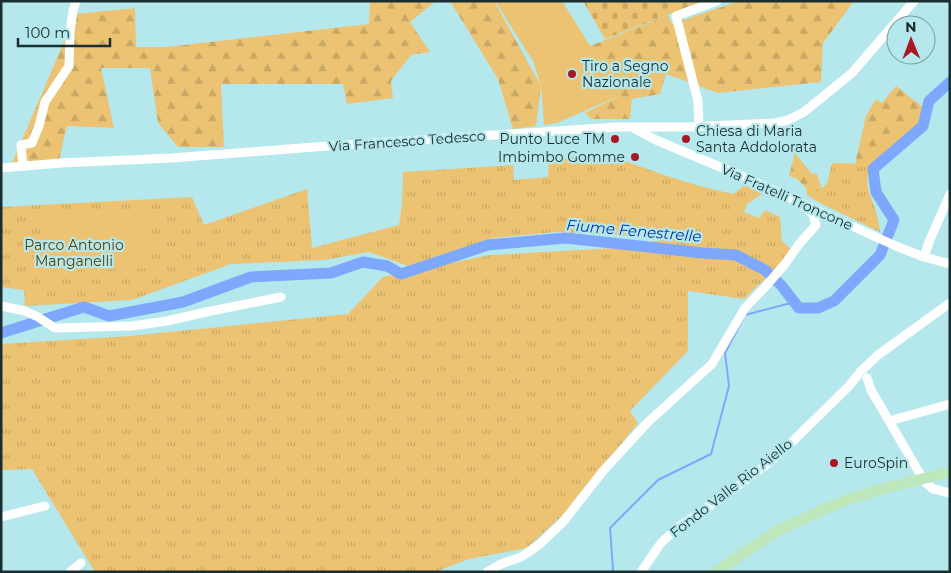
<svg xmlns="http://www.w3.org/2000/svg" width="951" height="573" viewBox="0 0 951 573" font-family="Montserrat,sans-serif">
	<defs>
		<pattern id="grass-tufts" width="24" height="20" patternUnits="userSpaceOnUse" patternTransform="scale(1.25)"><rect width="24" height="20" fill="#ebc373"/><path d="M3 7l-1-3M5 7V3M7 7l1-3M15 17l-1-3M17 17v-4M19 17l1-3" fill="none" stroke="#c9a864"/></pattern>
		<pattern id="forest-firs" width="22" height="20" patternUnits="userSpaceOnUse" patternTransform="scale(1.25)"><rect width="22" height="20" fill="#ebc373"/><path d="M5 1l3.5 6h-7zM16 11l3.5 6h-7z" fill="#c9a864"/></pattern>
		<pattern id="cemetery-stones" width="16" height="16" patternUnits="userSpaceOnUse" patternTransform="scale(1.25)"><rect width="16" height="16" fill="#ebc373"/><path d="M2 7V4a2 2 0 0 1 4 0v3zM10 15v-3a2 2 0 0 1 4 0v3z" fill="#c9a864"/></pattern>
	</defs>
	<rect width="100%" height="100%" fill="#b5e8ed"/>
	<!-- grass -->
	<path fill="url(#grass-tufts)" d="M607,154C648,170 690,185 733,194L745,185L762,194L747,204L744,212L759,218L765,210L780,217L782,241L792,250L782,263L744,299L688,291V351L630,411L638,423L568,510L527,548L469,559L435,572H95L32,469L1,470V344L130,336L348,314L383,277L490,255L616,248L674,238L556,232L494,238L408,266L369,252L324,260L231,264L132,300L25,306L24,290L1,287V207L192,197L204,225L307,189L312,248L399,225L402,203L403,172L513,165L514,180L548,177L549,159Z
		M832,163L871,164C863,185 870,192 876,212C878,218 879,225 880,232L820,203L807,195C830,186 826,187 832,163Z"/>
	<!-- forest -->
	<path fill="url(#forest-firs)" d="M370,1H436L410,22L430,52L411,55L391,81L393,98L347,104L343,84H221L224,147H178L158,123L150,68H101L114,128L67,126L59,160L12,163L76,14L135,8L136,47H167L369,24Z
		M450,1H494L541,86L536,126L513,129L498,79Z
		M739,1H854L823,43L821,82L718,93L666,74L660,94L632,99L630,119H591L585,113L621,95L590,46L668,15L672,24Z
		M896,86L924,108L915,130L871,164H855L866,116L876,99L882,103Z
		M795,153L811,173L817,174L822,189L807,195L806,188L797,179L789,176Z"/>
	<!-- cemetery -->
	<path fill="url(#cemetery-stones)" d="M583,1H704L605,39Z"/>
	<!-- pitch -->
	<path fill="#ebc373" d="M495,1H562L621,95L557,123L544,125L541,86L533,61Z
		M147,211L149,268L45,271L43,214Z"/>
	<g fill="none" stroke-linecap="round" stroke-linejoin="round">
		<!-- stream -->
		<path stroke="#7da8fe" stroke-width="2" d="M612,572L613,569L610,528L658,480L711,454L729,386L725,353L745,315L787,304H795"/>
		<!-- river -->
		<path stroke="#7da8fe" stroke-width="11" d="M1,333L84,307L109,316L183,302L251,277L331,273L363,262L387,266L401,274L488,245L566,238L703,253L736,255L765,270L781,285L799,308H818L834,301L880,255L894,220L876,192L873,169L923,126L929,101L950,82"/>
		<!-- minor -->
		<path stroke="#fff" stroke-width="9" d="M699,127L698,101L676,16L717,1
			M635,129L656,140L744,177L898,247L924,257L950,264
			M23,166L21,145L32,143L39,126L45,102L69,66L70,32L73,11L76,1
			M1,168L61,163L172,158L314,147L616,127H687L775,123L788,120L804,112L852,73L914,1
			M924,257L929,242L950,194
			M1,306L25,311L38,317L55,328L132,326L167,321L206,312L281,297
			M860,372L878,355L950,303
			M867,378L871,390L920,474
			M889,421L950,404
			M925,482L933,489L950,493
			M1,517L45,506
			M70,572L81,563
			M487,572L501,564L521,557L540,544L563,522L603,471L648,422L712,364L745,308L766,286L785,264L800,243L816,225L813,214L804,207V205
			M641,572L661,543L677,528L727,494L770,462L794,440L848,387L858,375"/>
		<!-- major -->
		<path stroke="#bee7bc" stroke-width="11" d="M715,572L779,530L841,502L885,488L950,472"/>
	</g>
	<!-- markers -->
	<g fill="#ab1625" stroke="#b5e8ed" stroke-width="2">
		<circle cx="572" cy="74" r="5"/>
		<circle cx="615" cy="139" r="5"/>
		<circle cx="686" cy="139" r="5"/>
		<circle cx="635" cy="157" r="5"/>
		<circle cx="834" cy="463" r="5"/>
	</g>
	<g text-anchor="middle" stroke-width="4.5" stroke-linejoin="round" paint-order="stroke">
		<!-- poi labels -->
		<g font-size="14" fill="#1a2e30" stroke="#b5e8ed" text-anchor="start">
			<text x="582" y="71">Tiro a Segno<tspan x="582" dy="16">Nazionale</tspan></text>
			<text x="696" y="136">Chiesa di Maria<tspan x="696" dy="16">Santa Addolorata</tspan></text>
			<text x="605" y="144" text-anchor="end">Punto Luce TM</text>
			<text x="625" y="162" text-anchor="end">Imbimbo Gomme</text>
			<text x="844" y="468">EuroSpin</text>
		</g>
		<!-- street labels -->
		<g font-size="14" fill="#1a2e30" stroke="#b5e8ed">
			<text transform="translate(407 141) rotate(-4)" y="5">Via Francesco Tedesco</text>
			<text transform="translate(787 197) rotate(24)" y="5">Via Fratelli Troncone</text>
			<text transform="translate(731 488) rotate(-38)" y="5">Fondo Valle Rio Aiello</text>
		</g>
		<!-- park labels -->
		<g font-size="14" fill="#563d00" stroke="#b5e8ed">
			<text x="74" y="250">Parco Antonio<tspan x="74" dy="16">Manganelli</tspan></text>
		</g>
		<!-- water labels -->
		<g font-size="15" font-style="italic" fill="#0431ac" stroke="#b5e8ed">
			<text transform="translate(634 231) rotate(5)" y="5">Fiume Fenestrelle</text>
		</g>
	</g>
	<!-- border -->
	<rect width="951" height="573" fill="none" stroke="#1a2e30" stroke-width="5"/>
	<!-- north arrow -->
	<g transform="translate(911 40) rotate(359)"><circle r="24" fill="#b5e8ed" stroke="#779ea1"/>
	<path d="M0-4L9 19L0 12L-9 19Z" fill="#ab1625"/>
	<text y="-8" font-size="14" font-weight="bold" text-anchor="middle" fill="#1a2e30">N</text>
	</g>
	<!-- scale -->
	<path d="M18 38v8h92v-8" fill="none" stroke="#1a2e30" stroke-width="2.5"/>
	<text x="25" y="38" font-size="15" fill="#1a2e30" stroke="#b5e8ed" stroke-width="4" paint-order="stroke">100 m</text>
</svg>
